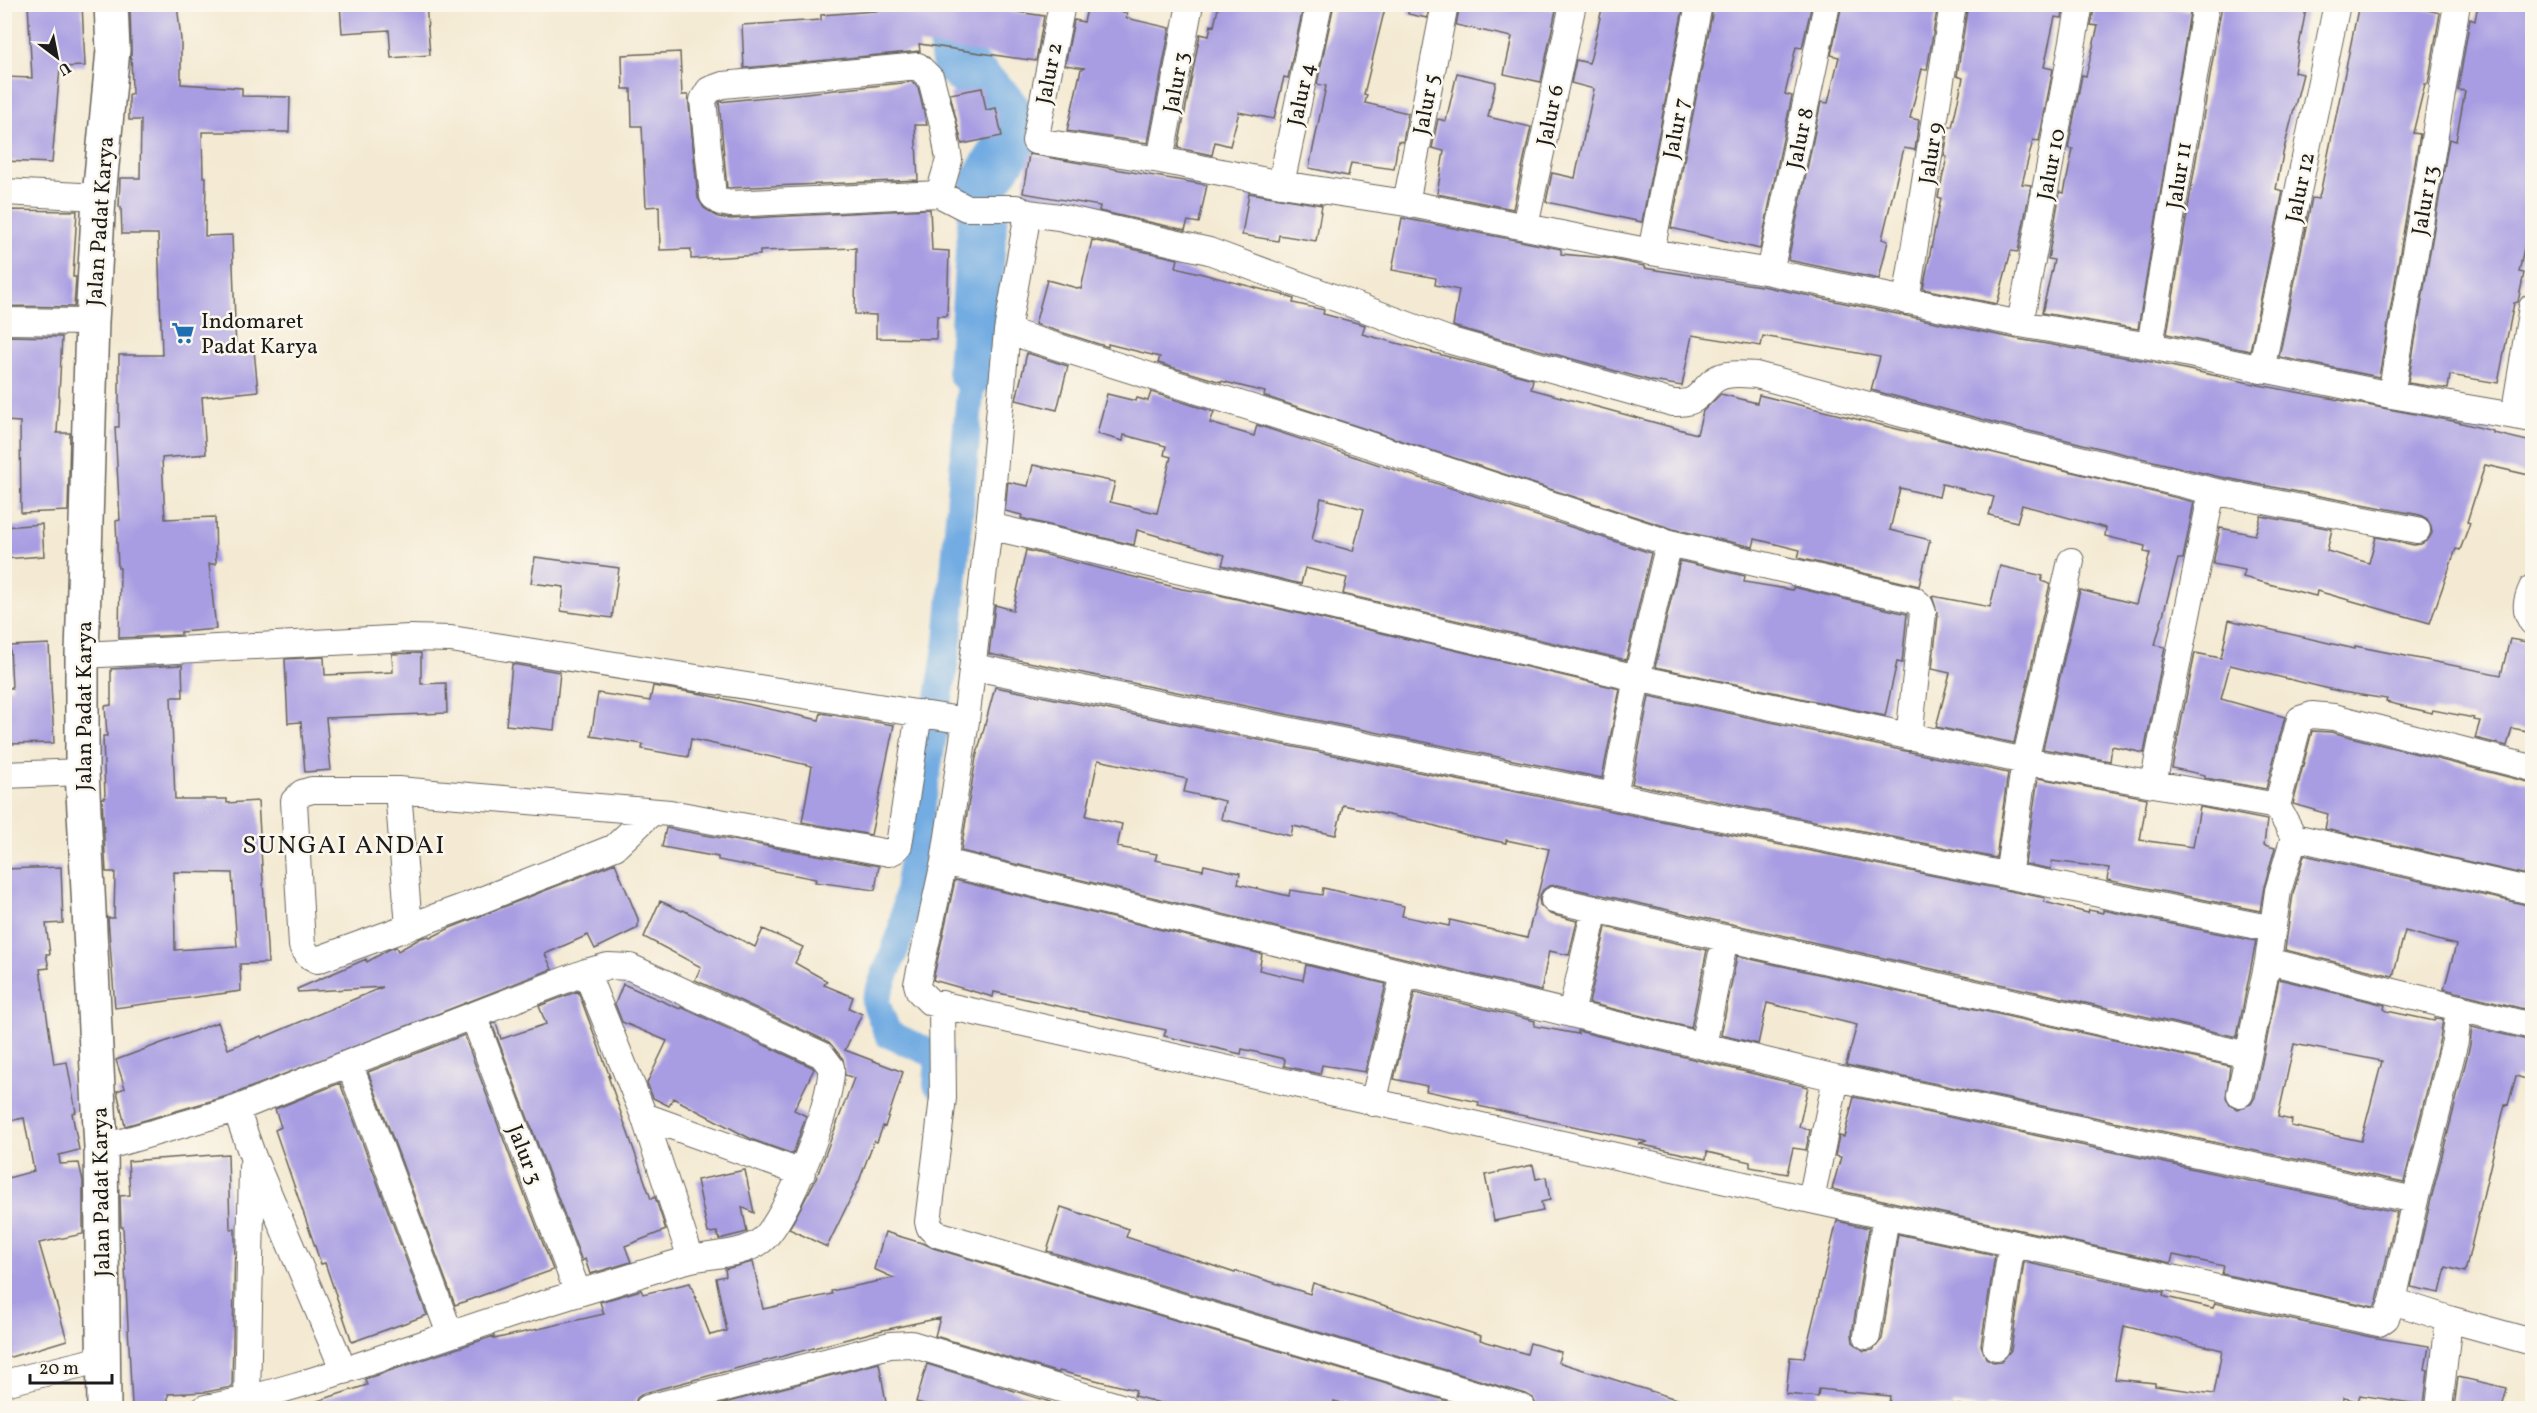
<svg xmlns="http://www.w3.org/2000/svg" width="2537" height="1413" viewBox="0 0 2537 1413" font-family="Vollkorn,serif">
	<rect width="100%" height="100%" fill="#fbf7ec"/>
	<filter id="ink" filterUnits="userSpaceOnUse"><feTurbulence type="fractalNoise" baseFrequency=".0167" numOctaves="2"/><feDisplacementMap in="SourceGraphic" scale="12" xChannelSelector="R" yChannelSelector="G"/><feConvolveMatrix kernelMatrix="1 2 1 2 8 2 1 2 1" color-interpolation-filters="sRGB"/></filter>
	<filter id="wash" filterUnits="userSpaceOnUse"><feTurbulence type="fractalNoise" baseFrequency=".008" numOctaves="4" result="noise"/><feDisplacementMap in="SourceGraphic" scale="24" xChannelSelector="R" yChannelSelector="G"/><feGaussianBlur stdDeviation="1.35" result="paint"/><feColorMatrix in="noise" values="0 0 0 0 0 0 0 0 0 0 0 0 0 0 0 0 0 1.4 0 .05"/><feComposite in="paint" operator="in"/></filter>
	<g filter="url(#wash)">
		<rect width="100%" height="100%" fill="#f4ead3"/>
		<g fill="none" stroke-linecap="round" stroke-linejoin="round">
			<!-- canal -->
			<path stroke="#72ace2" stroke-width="28" d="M937,1084L939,1056L888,1034L875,1001L901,934L948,642L972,370"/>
			<!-- river -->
			<path stroke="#72ace2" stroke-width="50" d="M944,4L949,13L956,61L996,99L1008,114L1013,140L985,182L972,370"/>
		</g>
		<g id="blocks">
			<!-- building -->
			<path fill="#a89de2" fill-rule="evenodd" d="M28,4H82L85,66L60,67L52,163L4,161V77L32,78Z
				M130,4H177L181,40V84L242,88V96L290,97L289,132H202L203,177H206L205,236L232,235L236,352L254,350L258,391L202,397L206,454L162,458L165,519L215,517L216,564H209L216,629L181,632V635L119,638L120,568H118L116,521L120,520L115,427H119V355H162L158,234H122L121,207H119L120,178H140L141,120H129V94H132Z
				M340,4H426L430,55L391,58L389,30L342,33Z
				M888,4H964L1044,16L1036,61L919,44L920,51L744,68L742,25L821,20V15L888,10Z
				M1219,4H1304L1288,78L1284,77L1274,119L1239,112L1230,146L1215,142L1212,155L1178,148L1200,34L1209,36L1211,25L1214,26Z
				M1334,4H1386L1364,94L1367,95L1365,103L1408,113L1403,142L1398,141L1394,169L1351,163L1348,176L1309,168L1326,86L1317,84Z
				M1409,4H1430L1427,18L1408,14Z
				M1460,4H1528L1556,10L1541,82L1504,74L1512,37L1456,25Z
				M1603,4H1684L1642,222L1546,202L1552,173L1575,178L1594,89L1571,83L1576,60L1589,63L1591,57Z
				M1714,4H1812L1802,48L1796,47L1785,94L1792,96L1760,249L1671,228Z
				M1842,4H1938L1927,70L1922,69L1910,118L1919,120L1915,150L1904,148L1882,239L1888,241L1879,279L1788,260L1821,102L1828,103L1839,57L1831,55Z
				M1968,4H2065L2062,18L2055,17L2044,67L2053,69L2039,141L2033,140L2022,184L2031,185L2018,252L2011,251L1997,304L1923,289L1941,198L1938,197L1947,157L1944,156L1949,127H1952L1963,78L1957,76Z
				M2095,4H2158L2190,12L2138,329L2042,313L2054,260L2048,259L2060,192L2064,193L2073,149L2068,148L2082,75L2086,76L2098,26L2091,25Z
				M2222,4H2307L2294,72L2303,74L2284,149L2276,189L2283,191L2250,351L2167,334Z
				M2359,4H2402L2440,13L2428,84H2425L2413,133L2420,134L2379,377L2279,357L2312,198L2318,199L2320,194Z
				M2478,4H2532V210L2519,272L2524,273L2518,302L2514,303L2498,383L2450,375L2448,389L2408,383L2449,139L2456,141L2465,91L2458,90L2470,19L2475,21Z
				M1088,5L1127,13L1126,18L1170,28L1148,143L1067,131L1081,69L1085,68L1065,65L1074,20L1084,22Z
				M680,52L682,95H688L698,198L704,208L718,217L731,219L930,209L932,250L949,251L947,316H937L936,339L876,338V315L855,314L856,248L760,251V255L691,259V249L660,250L659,206L646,207L642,126H632L631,89H623L622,55Z
				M1457,73L1496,82L1488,117L1531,127L1513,209L1437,194L1444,151L1432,148L1438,119L1446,121Z
				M912,82L918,87L927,125H915L918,180L727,188L719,102Z
				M982,88L986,110L996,108L1002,136L962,144L950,94Z
				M1029,154L1207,185L1199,223L1188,221L1185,230L1099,211L1100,206L1023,193Z
				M1249,193L1322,205L1316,241L1279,235L1278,241L1242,235Z
				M4,210L77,211L73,277H76L74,307L4,306Z
				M1402,218L1561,249V254L1606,258L1644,266V268L1767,287L2017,339L2147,361L2259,385L2458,422L2493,431V433L2532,442V460L2529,475L2485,465L2467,522L2470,523L2460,550L2456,549L2430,623L2317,591L2316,596L2284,588L2243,577L2245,570L2213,564L2220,528L2255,535L2261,516L2332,529L2327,551L2369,563L2376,537L2414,545L2421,544L2428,540L2432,533L2431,526L2427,519L2420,515L2215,476L2000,424L1871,390L1880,357L1763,336L1761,346L1692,335L1682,386L1652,381L1456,327L1453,326L1459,290L1435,285L1436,278L1392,270Z
				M1092,240L1178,259L1176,267L1283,295L1294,299L1293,303L1324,310L1323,314L1365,325L1362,334L1533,379L1531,389L1697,434L1703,411L1721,394L1757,403L1759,395L2194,502L2183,559H2178L2155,645L2165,647L2144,753L2112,746L2110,761L2043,749L2080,590L2136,604L2150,553L2144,552L2145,546L2105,536L2106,528L2022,505L2017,522L1989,515L1994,497L1942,484L1939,497L1900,488L1890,530L1930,540L1919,586L1798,558L1800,550L1755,539L1753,547L1673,529L1264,396L1265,392L1221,381V382L1158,363L1160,357L1108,344V347L1035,324L1047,280L1081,289Z
				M4,336L62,337L57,433H70L68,511L21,513L20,422L4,421Z
				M1027,353L1068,366L1057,410L1016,400Z
				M1151,392L1214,412L1210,423L1254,436L1257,425L1651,553L1626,660L1343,594L1347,578L1305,568L1301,584L1222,565L1225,555L1137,530L1134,545L1032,521L1021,518L1022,515L1005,511L1008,482L1028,486L1033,465L1115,482L1110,502L1157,513L1171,457L1164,455L1166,446L1124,435L1123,441L1097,434L1107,394L1136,401L1137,398L1148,401ZM1321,498L1364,509L1353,551L1312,540Z
				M42,524L44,556L4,559V527Z
				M1026,550L1182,589L1215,594L1620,689L1602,778L989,654L995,605L1013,610Z
				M535,557L619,568L612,618L561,611L564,587L531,583Z
				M1680,561L1745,576L1744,582L1793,590V587L1907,614L1902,663L1897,662L1885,716L1655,667Z
				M2000,566L2043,576L2041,581L2050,584L2014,743L1936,727L1950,673L1932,669L1938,615L1932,596L1990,607Z
				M2229,620L2355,649V646L2501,675L2510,639L2532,643V732L2512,728L2507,746L2475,738L2480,721L2473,720L2474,718L2433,710L2432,713L2386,702L2387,699L2342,692L2230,665L2221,699L2285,717L2266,789L2205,778V775L2172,768L2195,653L2221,658Z
				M49,644L54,743L4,744V688H12L10,646Z
				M421,653V684L446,683L447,713L326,718L331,770L305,772L301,722L288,723L285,659L324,657L325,675L393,672L392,654Z
				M512,664L560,672L554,730L506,725Z
				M182,665L183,697H171L175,799H227V803L258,801L268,963L240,964L241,991L115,1008L108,918H114L115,872H106L102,798H105L103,736H107L105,706L111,705V669ZM174,872L232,873L237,946L175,950Z
				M653,686L702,694L819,720L821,713L894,725L871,835L802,822L812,766L691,739L688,757L642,749L643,744L591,736L598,693L650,701Z
				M995,687L2045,898L2044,902L2088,913L2089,910L2103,913V910L2256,941L2237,1037L1557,885L1549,886L1543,890L1539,897L1540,905L1550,914L1577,921L1569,955L1549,951L1541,991L961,851L976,758ZM1098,760L1187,779L1184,792L1225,801L1221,819L1291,836L1293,826L1336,835L1343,805L1425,823L1467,835L1506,843V840L1549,849L1527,938L1450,920L1449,926L1402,916L1404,906L1323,888L1322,895L1290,890L1289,896L1238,884L1240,873L1204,865L1203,870L1155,860L1157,854L1117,847L1122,824L1086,816Z
				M1649,696L2008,773L1996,858L1632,784Z
				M2312,731L2331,732L2532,783V856L2527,875L2325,829L2328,814L2293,804Z
				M2038,778L2147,798L2140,840L2193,847L2200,807L2267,820L2264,845L2275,848L2264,887L2260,911L2107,880L2109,868L2052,861L2051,869L2025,864Z
				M666,828L879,866L875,890L815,882L816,879L718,860V857L662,847Z
				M2304,855L2532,906V1011L2444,989L2456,945L2405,931L2393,976L2285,950L2293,894Z
				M615,863L638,919V928L595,949L588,935L545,954L552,969L231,1095L125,1126L117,1091L125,1088L116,1060L218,1022L228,1049L261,1036L262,1038L383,987L298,992L297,989L366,959L367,962L388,950L396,947L398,951L421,938L429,936L430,938L450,928Z
				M61,867L63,923L46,924L50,954H46L49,968L40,969L54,1064L67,1062L76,1112L72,1113L79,1150L59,1155L60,1164L79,1163L83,1181V1234L39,1243L67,1340L4,1359V1179L34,1171L24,1118L4,1122V869Z
				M955,880L1262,954L1259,970L1303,980L1306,965L1386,984L1365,1072L1322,1065L1320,1074L1284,1066L1285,1059L1242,1049L1241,1054L1164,1036L1166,1030L994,992L993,997L933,980Z
				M660,901L682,911L683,910L755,947L763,929L803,947L795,963L827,981L824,985L853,997L849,1008L862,1014L845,1050L903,1072L885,1127L883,1126L877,1142L874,1141L859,1181L827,1247L789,1229L816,1179L854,1078L845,1075L843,1059L829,1042L695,980L701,967L644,937Z
				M1606,927L1707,950L1691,1028L1589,1003Z
				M1737,956L2230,1066L2226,1098L2230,1105L2237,1109L2251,1104L2255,1097L2279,979L2385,1005L2384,1009L2387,1011L2434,1021L2435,1018L2443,1019L2440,1038L2404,1182L1846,1065L1857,1025L1767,1003L1758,1044L1721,1035ZM2294,1044L2382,1061L2361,1141L2291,1126L2292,1120L2278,1117Z
				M623,984L680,1009L681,1007L812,1067L814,1069L794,1110L806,1116L793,1154L753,1140L673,1098L669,1106L653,1098L647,1083L667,1041L622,1022L615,1004Z
				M578,991L610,1077L608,1076L651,1199L655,1197L666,1230L625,1246L631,1262L590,1274L585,1259L582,1261L492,1024L496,1023L501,1039L546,1024L539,1006Z
				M1415,992L1535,1021L1534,1026L1578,1034V1031L1808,1087L1799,1127L1810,1130L1806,1150L1793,1148L1787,1174L1750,1167V1162L1707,1152L1706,1159L1639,1144L1648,1142L1478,1106L1479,1102L1426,1091L1427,1086L1394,1079Z
				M2472,1027L2532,1041V1081L2516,1076L2508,1105L2505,1104L2465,1272L2446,1267L2440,1293L2411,1287L2430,1203L2470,1045Z
				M464,1035L553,1270L455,1305L368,1072Z
				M340,1083L427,1315L352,1342L325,1263L321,1264L275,1130L281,1127L275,1109Z
				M1854,1097L2397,1212L2377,1301L2374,1307L2222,1274L2224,1266L2173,1255L2171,1263L1832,1189L1841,1157L1835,1156L1839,1136L1844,1137Z
				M228,1154L230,1229H235V1239L232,1387L206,1392L168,1394V1404L132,1406L123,1227H121L120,1196L130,1195L128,1161Z
				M1533,1165L1536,1179L1546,1177L1550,1200L1541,1202L1543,1211L1494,1221L1485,1175Z
				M745,1170L754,1213L742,1207L747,1232L719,1239L717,1232L708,1233L697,1180Z
				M1061,1207L1129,1229L1126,1237L1235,1273L1236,1271L1310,1294L1313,1283L1481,1336L1480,1340L1527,1354L1530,1343L1561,1352L1558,1362L1689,1403L1688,1408H1537L1533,1398L1526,1394L1047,1251Z
				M1837,1221L1869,1228L1852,1334L1853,1342L1864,1351L1873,1350L1882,1339L1898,1234L1995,1255L1981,1345L1986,1358L1993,1362L2002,1361L2011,1350L2024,1262L2164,1292L2163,1295L2166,1297L2213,1308L2215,1303L2371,1337L2429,1346L2425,1369L2428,1370L2424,1405L2360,1395L2358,1401L2344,1398L2342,1408H2010L1987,1405L1986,1408H1979L1952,1404V1408H1948L1921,1404L1920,1408H1906L1889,1405L1890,1396L1819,1389L1818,1397L1786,1394L1790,1357L1804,1358ZM2124,1326L2222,1350L2214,1394L2155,1386V1383L2115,1379Z
				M885,1232L925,1244L933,1248L1471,1408H1360L1334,1401L1333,1408H1179L1134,1396L1136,1390L1059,1371V1373L935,1336L940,1318L874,1332L644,1393L637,1398L633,1408H308V1404L367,1385L365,1379L494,1336V1339L604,1314L600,1302L641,1290L643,1294L690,1283L710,1335L727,1331L716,1278L726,1276L725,1269L753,1262L763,1309L832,1294L831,1291L894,1278L874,1269Z
				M879,1363L887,1408H706Z
				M927,1364L1050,1402L1048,1408H941L916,1402Z
				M2458,1377L2507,1388L2502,1408H2454Z"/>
		</g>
	</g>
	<g filter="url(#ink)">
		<use href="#blocks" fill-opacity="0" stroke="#68645c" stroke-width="1.5"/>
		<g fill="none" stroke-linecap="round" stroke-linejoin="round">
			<!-- street casing -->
			<g stroke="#68645c" stroke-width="28">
				<path id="street" d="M1062,4L1035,141L1160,160L1281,184L1406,203L1651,252L1770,272L2020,324L2150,346L2391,395L2532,419
					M1160,160L1190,4
					M1281,184L1319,4
					M4,192L99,197
					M939,194L949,160L944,129L931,79L918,66L723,85L709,90L703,100L713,196L721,202L731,204L939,194L966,208H1016L1028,213L1059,217L1209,251L1451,341L1673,403C1698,404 1697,395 1713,381C1724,372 1742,374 1756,375L1996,439L2212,491L2417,530
					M1406,203L1445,4
					M1028,213L1007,331L989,526L966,721L944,862L917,984L919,991L930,1002L1811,1200L2379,1323L2386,1318L2393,1301L2415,1200L2455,1041L2459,1008
					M1525,226L1573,4
					M1651,252L1699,4
					M1770,272L1827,4
					M1906,301L1953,4
					M4,321L92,322
					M2020,324L2080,4
					M1007,331L1332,433L1669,543L1914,600L1920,605L1923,613L1909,737
					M2150,346L2206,4
					M2261,370L2337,4
					M2391,395L2457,4
					M2514,416L2532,307
					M989,526L1637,678L2025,761L2277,806L2294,837L2278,891L2268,961L2240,1094
					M2532,588C2526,601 2524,609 2532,622
					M82,655L409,638L451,639L966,721
					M974,667L2273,929
					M4,775L82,772
					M2153,784L2212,491
					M398,790L409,927
					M1614,796L1637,678L1669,543
					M2277,806L2300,719L2312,715L2334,717L2532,768
					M652,812L615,847L469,905L317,960L308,955L302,946L294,801L302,793L312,790H398L670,813L889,853L895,850L899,845L919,713
					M2294,837L2532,891
					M944,862L1836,1078L2415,1200
					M2008,876L2025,761L2071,561
					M1554,900L2248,1055
					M2268,961L2532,1026
					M586,972L644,1116L691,1259
					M942,1004L943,1098L928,1222L930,1228L937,1234L1522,1408
					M1571,1014L1595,909
					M473,1015L578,1293
					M1703,1046L1725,938
					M349,1063L450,1334
					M1373,1103L1404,974
					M236,1109L253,1157L344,1371
					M644,1116L802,1173
					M101,1148L236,1109L349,1063L586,972L608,966L630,967L822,1055L831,1067C834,1098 787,1222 761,1241C742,1255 714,1254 691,1259C664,1266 636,1276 609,1284C543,1303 478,1325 414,1347C345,1370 276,1395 205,1408
					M1811,1200L1836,1078
					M2393,1301L2449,1319L2532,1342
					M1867,1336L1886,1216
					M1996,1347L2012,1243
					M4,1383L103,1359
					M247,1400L252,1167
					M648,1408L890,1345L911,1344L1124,1408
					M2439,1408L2449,1319"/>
			</g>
			<!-- secondary casing -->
			<g stroke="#68645c" stroke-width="36">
				<path id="secondary" d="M104,1408L101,1148L82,772V655L92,322L99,197L113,50L111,4"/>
			</g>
			<!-- street -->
			<use href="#street" stroke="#fff" stroke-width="26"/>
			<!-- secondary -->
			<use href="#secondary" stroke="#fff" stroke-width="33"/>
		</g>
	</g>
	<!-- icons -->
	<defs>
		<g id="supermarket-bare" transform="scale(1.8)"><path d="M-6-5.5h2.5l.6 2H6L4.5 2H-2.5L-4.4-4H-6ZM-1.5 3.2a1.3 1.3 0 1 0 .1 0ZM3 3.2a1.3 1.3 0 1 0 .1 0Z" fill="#1f6fb2" stroke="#fbf7ec" stroke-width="2.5" paint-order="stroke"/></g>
	</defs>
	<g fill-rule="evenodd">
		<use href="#supermarket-bare" x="183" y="333"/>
	</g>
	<g text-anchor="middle" stroke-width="5" stroke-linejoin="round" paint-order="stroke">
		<!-- street labels -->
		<g font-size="22" fill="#1c1c1c" stroke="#fbf7ec">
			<text transform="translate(1048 73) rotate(-79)" y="8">Jalur 2</text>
			<text transform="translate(1175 82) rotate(-79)" y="8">Jalur 3</text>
			<text transform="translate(1300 94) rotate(-78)" y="8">Jalur 4</text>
			<text transform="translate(1425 104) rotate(-79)" y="8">Jalur 5</text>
			<text transform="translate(1549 115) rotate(-78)" y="8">Jalur 6</text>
			<text transform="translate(1675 128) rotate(-79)" y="8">Jalur 7</text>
			<text transform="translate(1799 138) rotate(-78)" y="8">Jalur 8</text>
			<text transform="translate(1930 153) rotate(-81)" y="8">Jalur 9</text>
			<text transform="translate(2050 164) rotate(-79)" y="8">Jalur 10</text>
			<text transform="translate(2178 175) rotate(-81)" y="8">Jalur 11</text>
			<text transform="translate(2299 187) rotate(-78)" y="8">Jalur 12</text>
			<text transform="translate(2424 200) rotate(-80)" y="8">Jalur 13</text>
			<text transform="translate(99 221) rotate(-86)" y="8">Jalan Padat Karya</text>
			<text transform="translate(83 706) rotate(-90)" y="8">Jalan Padat Karya</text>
			<text transform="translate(526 1154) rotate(69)" y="8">Jalur 3</text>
			<text transform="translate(100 1192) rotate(-91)" y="8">Jalan Padat Karya</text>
		</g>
		<!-- poi labels -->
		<g font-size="22" fill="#1c1c1c" stroke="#fbf7ec" text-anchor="start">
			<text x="201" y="328">Indomaret<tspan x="201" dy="25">Padat Karya</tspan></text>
		</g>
		<!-- quarter labels -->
		<g font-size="26" letter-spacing="1.5" fill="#1c1c1c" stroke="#fbf7ec">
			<text x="344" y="853">SUNGAI ANDAI</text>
		</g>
	</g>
	<!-- margin -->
	<rect width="2537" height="1413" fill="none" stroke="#fbf7ec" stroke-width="24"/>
	<!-- north arrow -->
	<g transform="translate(57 57) rotate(148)" stroke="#fbf7ec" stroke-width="4.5" paint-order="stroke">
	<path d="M0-4.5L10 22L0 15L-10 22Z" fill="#1c1c1c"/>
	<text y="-9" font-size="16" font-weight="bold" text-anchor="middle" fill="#1c1c1c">U</text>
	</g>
	<!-- scale -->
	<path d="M30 1374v9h82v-9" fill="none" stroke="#1c1c1c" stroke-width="3"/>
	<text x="39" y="1374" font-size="18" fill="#1c1c1c" stroke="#fbf7ec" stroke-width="4.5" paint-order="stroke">20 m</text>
</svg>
